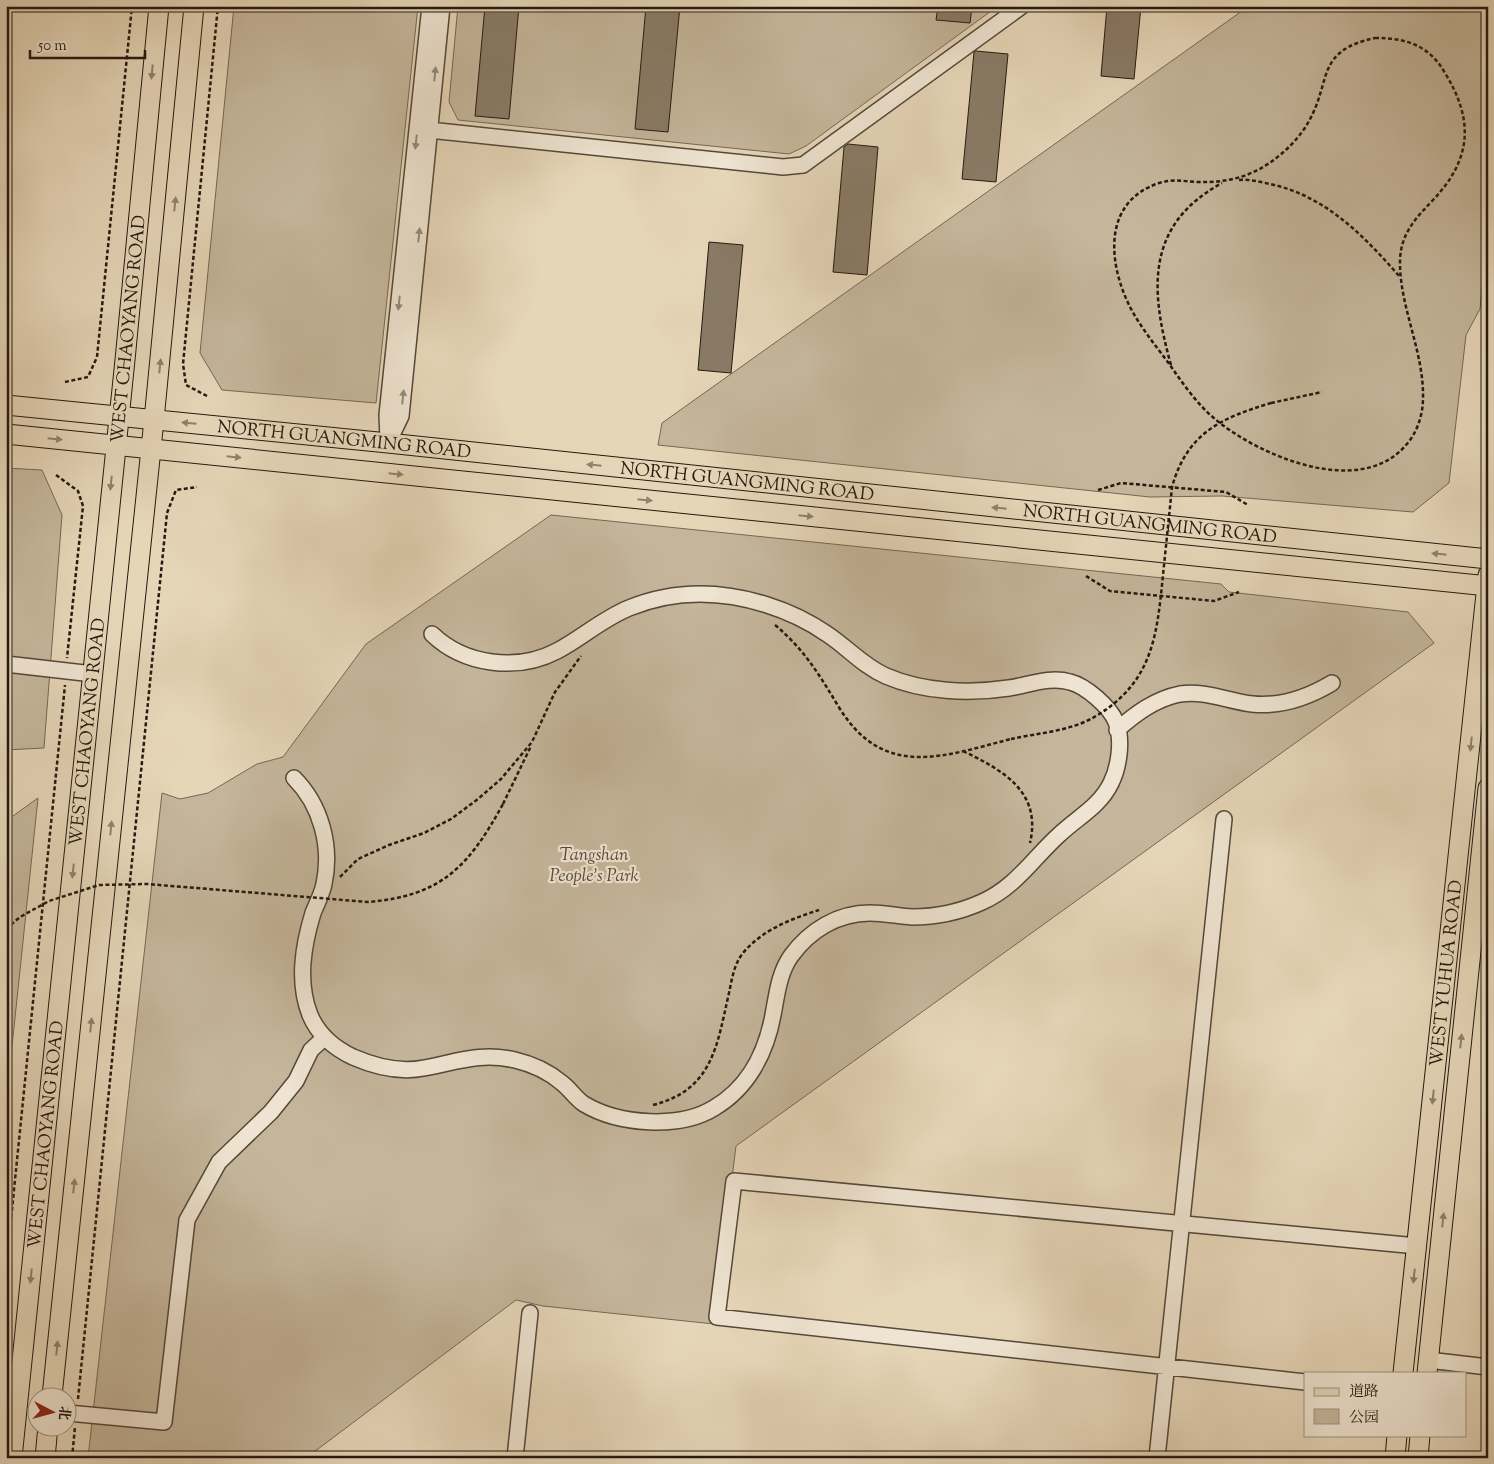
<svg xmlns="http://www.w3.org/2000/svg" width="1494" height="1464" viewBox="0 0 1494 1464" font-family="'Sorts Mill Goudy','Noto Serif SC',serif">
	<rect width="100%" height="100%" fill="#e6d6b8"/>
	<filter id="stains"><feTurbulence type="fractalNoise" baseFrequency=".004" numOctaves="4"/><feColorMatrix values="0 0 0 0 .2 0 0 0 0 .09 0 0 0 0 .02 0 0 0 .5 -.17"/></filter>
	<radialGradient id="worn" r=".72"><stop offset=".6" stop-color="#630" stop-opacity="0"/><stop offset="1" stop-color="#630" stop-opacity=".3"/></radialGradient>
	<!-- green -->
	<path fill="#c5b69b" stroke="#746856" d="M234,6H418L376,403L222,390L200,353Z
		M458,6H998L806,146L789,154L458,120L449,102Z
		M1249,6H1488V230L1480,309L1466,335L1449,483L1413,512L1222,496L1150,497L658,445L662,423Z
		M6,468L42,470L62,515L44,748L6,750Z
		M551,515L1221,584L1229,592L1408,612L1434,643L736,1146L714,1324L543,1306L516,1300L310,1455L309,1458H88L162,793L180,799L208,793L257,764L283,757L366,644Z
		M38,798L6,1104V821Z"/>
	<!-- building -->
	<path fill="#897b67" stroke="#241910" d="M485,6H519L509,119L475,116Z
		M646,6H680L668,132L635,129Z
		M938,6H972L970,23L936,20Z
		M1107,6H1141L1134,79L1101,76Z
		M976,51L1008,54L996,182L962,179L974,52Z
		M848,144L878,147L867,275L833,272L844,147Z
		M709,242L743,245L731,373L698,370Z"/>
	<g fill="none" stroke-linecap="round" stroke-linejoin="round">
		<!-- minor casing -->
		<g stroke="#54483a" stroke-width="18">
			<path id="minor" d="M429,130L783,167L803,165L1022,6
				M388,439L387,415L430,6
				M388,443L401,416L442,6
				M6,664L93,674
				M1117,730C1135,714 1155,699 1180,694C1204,690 1228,701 1252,704C1281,707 1307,698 1332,683
				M294,778C321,805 332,846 324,884C322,894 317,903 313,913C303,946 297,982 310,1015C318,1034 334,1048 353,1057C376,1067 399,1073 424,1068C457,1062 480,1052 515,1060C532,1064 549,1072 562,1083C570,1089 576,1099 584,1104C619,1125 680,1129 714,1108C748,1088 766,1053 773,1015C777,994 779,973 791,956C810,930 838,913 870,913C884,913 898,916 912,917C936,917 960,912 982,902C1016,887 1034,857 1060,834C1078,817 1100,806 1111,783C1119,767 1123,740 1116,722C1110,707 1086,686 1070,682C1050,676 1029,685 1009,688C969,694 923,692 886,676C863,666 847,647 827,634C791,609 743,594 700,594C676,594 651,599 629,608C602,619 582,638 557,651C517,672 464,665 432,634
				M1428,1360L1488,1367
				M1305,1382L717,1317L734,1181L1417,1246
				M68,1413L164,1422L187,1220L219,1162L271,1112L296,1081L311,1050L324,1038
				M515,1458L530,1313
				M1157,1458L1224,819"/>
		</g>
		<!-- major casing -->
		<g stroke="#241910" stroke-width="21">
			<g id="major">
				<path id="s1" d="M6,405L388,443L1488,559"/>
				<path d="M6,434L1488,586"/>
				<path id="s2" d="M1403,1373L1488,575"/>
				<path d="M1427,1373L1488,788"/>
				<path d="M52,1396L154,420L194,6"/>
				<path id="s3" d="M12,1458L125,360L159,6"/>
				<path d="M45,1458L48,1426"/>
				<path d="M1395,1458L1397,1435"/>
				<path d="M1418,1458L1420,1435"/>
			</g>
		</g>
		<!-- path -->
		<path stroke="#241910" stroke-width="2.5" stroke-dasharray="4 2.5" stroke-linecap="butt" d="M1375,38C1406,38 1429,45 1445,73C1474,120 1472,159 1433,200C1416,218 1401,233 1400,260C1399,306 1424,351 1423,398C1423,415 1417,433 1406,445C1360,499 1259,456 1215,419C1197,404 1183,384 1170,365C1156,346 1141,328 1130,307C1108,263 1102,202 1159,183C1172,179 1184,181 1197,182C1229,183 1255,176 1280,155C1291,146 1302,134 1309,121C1332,80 1315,51 1375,38Z
			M1239,180C1250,179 1260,182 1270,184C1326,196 1364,236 1400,277
			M1171,365C1150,290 1145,225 1222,183
			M65,382L88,377L97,357L132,6
			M207,396L186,385L183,364L218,6
			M1271,403L1322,392
			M56,475L78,491L83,506L67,658
			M1098,490L1121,483L1226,492L1248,505
			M1086,576L1110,591L1214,601L1239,592
			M775,625C805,650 820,676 840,709C885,780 944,756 1011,739
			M963,751C1002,770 1042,791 1030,843
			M503,804L531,746
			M340,877L358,859L389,845L424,833L451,819L478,799L501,779L532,742L555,692L581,656
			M653,1105C713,1090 717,1045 729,993C732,979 734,964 743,953C762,930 791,919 819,910
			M6,1269L65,685
			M78,1399L167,513L176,490L197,487
			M72,1458L75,1427"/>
		<!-- minor -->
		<use href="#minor" stroke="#efe4d1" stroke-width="15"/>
		<!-- major -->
		<use href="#major" stroke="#e6d6b8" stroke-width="19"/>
		<!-- path-bridge -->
		<path stroke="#241910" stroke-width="2.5" stroke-dasharray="4 2.5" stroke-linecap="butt" d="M1011,739C1038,733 1072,731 1096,716C1153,682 1157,635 1163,575C1166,546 1169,517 1172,487C1187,433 1221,418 1271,403
			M6,929L20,917L49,901L99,885L147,884L368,902C442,896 469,866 503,804"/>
	</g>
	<!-- one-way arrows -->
	<defs><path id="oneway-solid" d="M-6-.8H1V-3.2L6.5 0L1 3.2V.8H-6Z" transform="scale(1.25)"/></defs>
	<g fill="#8f816c">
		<use href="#oneway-solid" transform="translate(152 72) rotate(95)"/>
		<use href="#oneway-solid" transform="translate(175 204) rotate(-84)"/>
		<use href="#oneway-solid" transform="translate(160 366) rotate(-84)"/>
		<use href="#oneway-solid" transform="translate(189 423) rotate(-175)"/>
		<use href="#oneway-solid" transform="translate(55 439) rotate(6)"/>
		<use href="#oneway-solid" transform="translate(234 457) rotate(6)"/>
		<use href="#oneway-solid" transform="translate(594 465) rotate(-174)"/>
		<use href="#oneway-solid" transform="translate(396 474) rotate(6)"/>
		<use href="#oneway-solid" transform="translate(111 483) rotate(96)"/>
		<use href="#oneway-solid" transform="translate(645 500) rotate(6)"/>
		<use href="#oneway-solid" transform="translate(999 508) rotate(-174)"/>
		<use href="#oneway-solid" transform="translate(806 516) rotate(6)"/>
		<use href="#oneway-solid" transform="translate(1439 554) rotate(-174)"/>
		<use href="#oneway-solid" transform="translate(1471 744) rotate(96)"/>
		<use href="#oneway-solid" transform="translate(111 828) rotate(-84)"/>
		<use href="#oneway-solid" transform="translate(73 871) rotate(96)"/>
		<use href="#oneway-solid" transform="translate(91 1025) rotate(-84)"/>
		<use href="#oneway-solid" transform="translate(1461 1041) rotate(-84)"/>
		<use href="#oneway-solid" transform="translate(1433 1097) rotate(96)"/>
		<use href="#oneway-solid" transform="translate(74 1186) rotate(-84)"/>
		<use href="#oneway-solid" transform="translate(1443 1220) rotate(-84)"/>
		<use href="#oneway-solid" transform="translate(31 1276) rotate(96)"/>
		<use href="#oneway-solid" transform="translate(1414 1276) rotate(96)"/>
		<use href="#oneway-solid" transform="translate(57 1348) rotate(-84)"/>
	</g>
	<g fill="#94897a">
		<use href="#oneway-solid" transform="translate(435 74) rotate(-84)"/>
		<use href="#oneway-solid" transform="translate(416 142) rotate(96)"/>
		<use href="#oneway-solid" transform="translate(419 235) rotate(-84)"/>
		<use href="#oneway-solid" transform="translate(399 303) rotate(96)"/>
		<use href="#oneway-solid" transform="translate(403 397) rotate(-84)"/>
	</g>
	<g text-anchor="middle" stroke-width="4.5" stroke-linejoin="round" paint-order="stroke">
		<!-- street labels -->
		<g font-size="18" fill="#241910" stroke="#efe4d1">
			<text dy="6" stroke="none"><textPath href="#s3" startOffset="1135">WEST CHAOYANG ROAD</textPath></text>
			<text dy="6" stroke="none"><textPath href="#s1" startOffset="340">NORTH GUANGMING ROAD</textPath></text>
			<text dy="6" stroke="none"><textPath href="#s1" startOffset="745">NORTH GUANGMING ROAD</textPath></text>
			<text dy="6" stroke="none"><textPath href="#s1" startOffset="1150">NORTH GUANGMING ROAD</textPath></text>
			<text dy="6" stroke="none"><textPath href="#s3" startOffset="730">WEST CHAOYANG ROAD</textPath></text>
			<text dy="6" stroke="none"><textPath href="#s2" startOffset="402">WEST YUHUA ROAD</textPath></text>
			<text dy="6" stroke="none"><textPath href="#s3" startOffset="325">WEST CHAOYANG ROAD</textPath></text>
		</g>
		<!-- park labels -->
		<g font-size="18" font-style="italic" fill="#54483a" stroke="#efe4d1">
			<text x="594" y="860">Tangshan<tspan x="594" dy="21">People's Park</tspan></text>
		</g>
	</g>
	<!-- margin -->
	<rect width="1494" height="1464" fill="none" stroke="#e6d6b8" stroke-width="25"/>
	<rect x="8" y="8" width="1479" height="1449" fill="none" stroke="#241910" stroke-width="2.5"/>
	<rect x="12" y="12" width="1469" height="1439" fill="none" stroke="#241910"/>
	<!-- legend -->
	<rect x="1304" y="1372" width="162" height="65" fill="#efe4d1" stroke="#9e9384"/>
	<rect x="1314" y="1388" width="25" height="8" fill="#e6d6b8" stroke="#9e9384"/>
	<text x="1349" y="1396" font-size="15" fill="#241910">道路</text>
	<rect x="1314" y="1409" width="25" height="15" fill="#c5b69b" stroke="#9e9384"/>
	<text x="1349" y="1422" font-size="15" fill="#241910">公园</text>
	<!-- north arrow -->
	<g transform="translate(52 1412) rotate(96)"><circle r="24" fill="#efe4d1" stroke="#9e9384"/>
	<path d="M0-4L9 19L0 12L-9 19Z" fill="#8f2418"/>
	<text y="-8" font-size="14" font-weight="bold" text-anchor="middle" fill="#241910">北</text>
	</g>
	<!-- scale -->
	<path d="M30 50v8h115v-8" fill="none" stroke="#241910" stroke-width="2.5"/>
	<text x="38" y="50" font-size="15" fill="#241910" stroke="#efe4d1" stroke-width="4" paint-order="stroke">50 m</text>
	<rect width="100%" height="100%" filter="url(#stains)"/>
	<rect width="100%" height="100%" fill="url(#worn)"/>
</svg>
